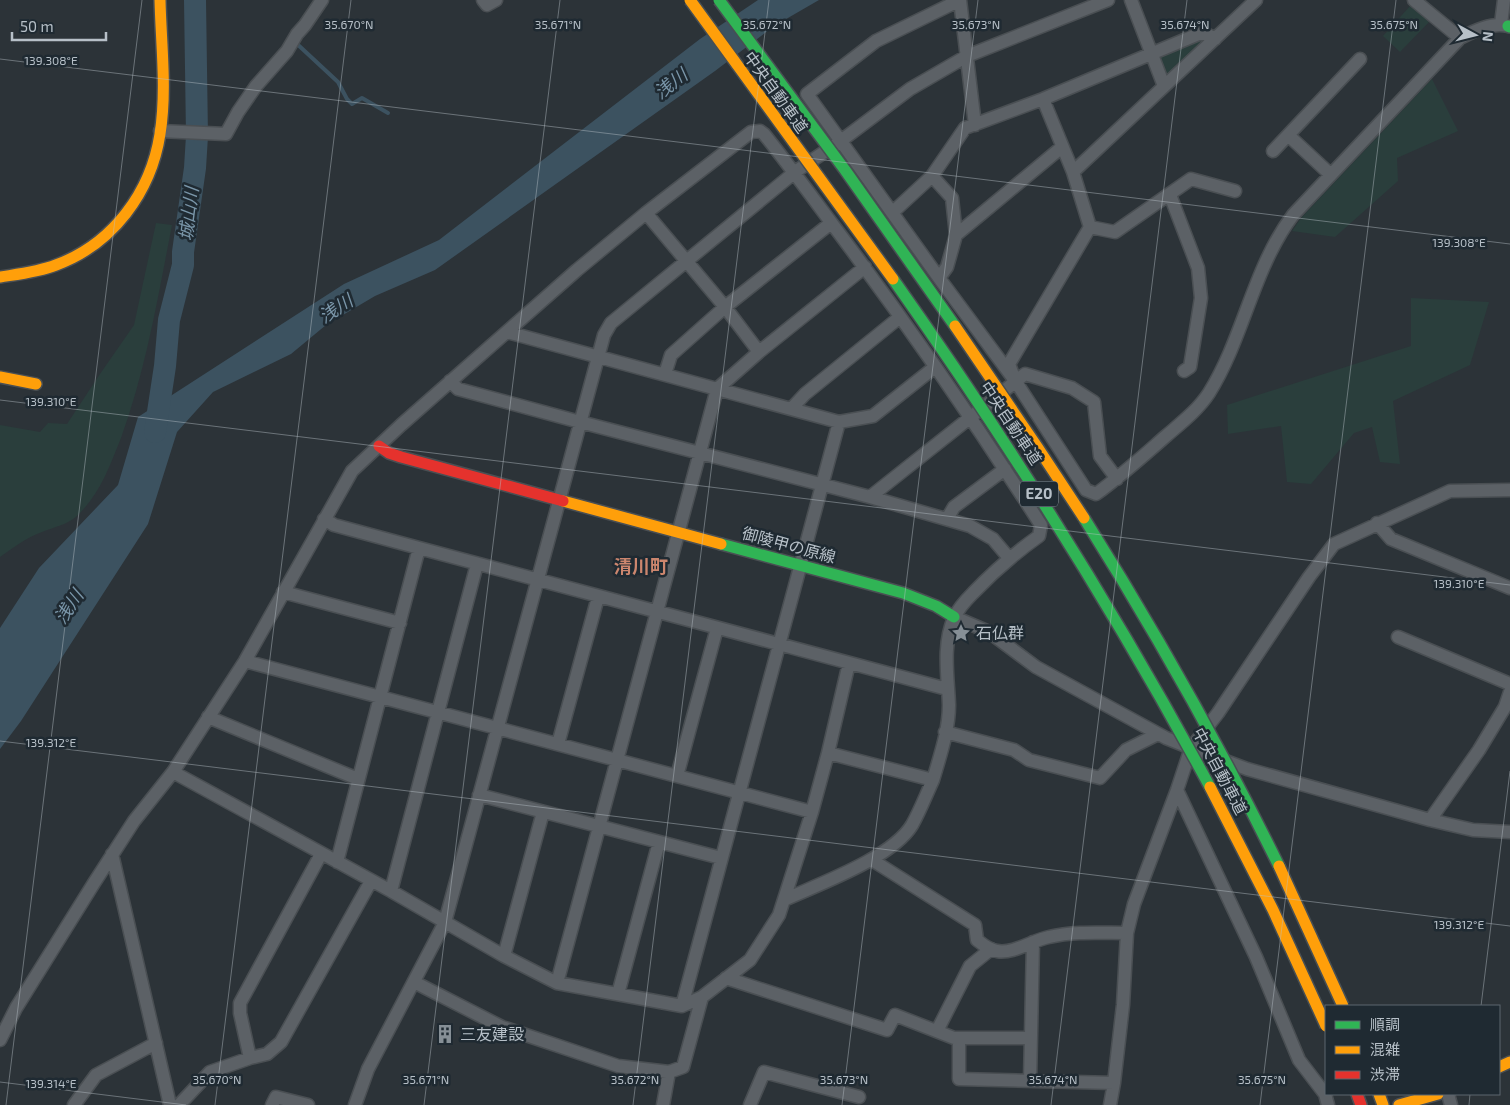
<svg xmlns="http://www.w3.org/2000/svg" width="1510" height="1105" viewBox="0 0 1510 1105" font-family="'Exo 2','Noto Sans JP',sans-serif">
	<rect width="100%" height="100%" fill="#2c3338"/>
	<!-- green -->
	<path fill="#2a3e3c" d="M1411,5L1430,21L1400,52L1383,36Z
		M1201,33L1215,39L1164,86L1151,53Z
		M1432,79L1458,131L1397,158L1398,181L1335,237L1292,231L1301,218Z
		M156,223L172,225C158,297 146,369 121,438C109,468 100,494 77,516C67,525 54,527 42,532C27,537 13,548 0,557V425L40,432L48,423L67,424L100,374L134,325Z
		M1411,298L1489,302L1470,365L1393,401L1400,464L1380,462L1372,427L1354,433L1311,484L1287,482L1281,426L1228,434L1227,405L1411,346Z"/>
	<!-- water -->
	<path fill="#3c5260" d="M758,0H819L774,26L715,71L435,270L375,296L326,325L291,354L213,392L177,432L148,524L21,721L0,749V628L39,568L118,485L138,417L344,284L439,240L700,39Z"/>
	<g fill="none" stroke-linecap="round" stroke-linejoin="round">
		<!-- stream -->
		<path stroke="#3c5260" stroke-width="4" d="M296,43L338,82L347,99L352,104L362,98L388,113"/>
		<!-- river -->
		<path stroke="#3c5260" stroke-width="22" d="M155,432L165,366L169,320L183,265V252L195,168L197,136L195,0"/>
		<!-- street casing -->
		<g stroke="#4a4f53" stroke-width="15">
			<path id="street" d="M483,0L487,5L496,0
				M1131,0L1164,86
				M1414,0L1460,38
				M1501,24L1504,0
				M1043,99L1073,172
				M975,125L960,0L876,41L807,94L939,278L1016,382L1086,490L1096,494C1121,476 1143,456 1166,436C1181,423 1198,410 1209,393C1244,337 1253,268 1293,215L1460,38C1474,31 1492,22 1508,26
				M160,131L226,134L238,112L256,86L287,51L297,34L305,25L322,0
				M1288,135L1331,175
				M1273,151L1360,59
				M932,176L952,198L956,235L947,267L939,278
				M1170,195L1198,268L1201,298L1190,367L1184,371
				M893,212L932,176L965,128L1043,99L1201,33L1208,35L1215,39
				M646,213L725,307L759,352
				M1090,227L1115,232L1191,179L1235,191
				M956,235L1062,147
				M507,332L839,422L873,416L935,367
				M665,374L671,355L725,307L831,223
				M1013,375L1009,364L1090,227L1073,172L1256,0
				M450,381L458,389L580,422L870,497L1025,374L1072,388L1094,402L1100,456L1117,479
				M792,408L805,394L900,317
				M870,497L970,526L993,539L1009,558
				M324,519L334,525L419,548L947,689
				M947,519L954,507L1005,469
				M1377,523L1391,539L1510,588
				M283,592L400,623
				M954,617L989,632L1036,667L1166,738L1191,748L1247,769L1430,820L1473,830L1510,832
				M1398,637L1510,684
				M245,661L812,812
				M208,717L358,779
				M945,732L1014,750L1029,760L1100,778L1126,750L1158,734
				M558,744L598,597
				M828,753L849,663
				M677,776L717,628
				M1177,790L1256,957L1299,1060L1325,1094L1328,1105
				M479,795L721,858
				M1430,820L1479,750L1505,707L1510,692
				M112,854L170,1105
				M872,860L975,925L977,940C982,944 989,950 997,951C1014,954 1033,940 1049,937C1074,931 1101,933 1127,933
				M337,862L419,548
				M391,891L477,564
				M784,900C819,884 892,858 912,825C920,811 926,795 933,780
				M504,956L543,812
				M726,978L887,1030L895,1015L954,1038H1031
				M414,982L502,1027L618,1066L669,1072
				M557,983L717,389L759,352L865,267
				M618,994L659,842
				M682,1006L839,422
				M937,1031L970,966L991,949
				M959,1038V1079L1114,1083
				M0,1040L16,1008L94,883L134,821L173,772L245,661L352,471L401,425L577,270L646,213L751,132L760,131L764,134C788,164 810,194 833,225C906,322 975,422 1041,525L1039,536C1015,553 993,572 973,593C966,600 958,609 954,618C942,645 948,677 949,705C949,730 940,756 933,780L828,753L812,812L779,915L750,960L702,997L682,1006L557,983L504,956L391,891L173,772
				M250,1058L240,1013V1003L321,854
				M1030,1081L1033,942
				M1448,1094L1451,1105
				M74,1105L96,1075L156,1043
				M179,1105L210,1072L250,1058L267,1054L281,1042L371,881
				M272,1105L276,1097L308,1105
				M355,1105L368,1069L445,922L604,335L611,323L795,172L842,140L910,89L967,56L1108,0
				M663,1105L669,1072L683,1067L702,997
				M750,1105L764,1072L859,1097
				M1110,1105L1114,1083L1123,1005L1127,933L1134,904L1177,790L1191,748L1218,713L1309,577L1334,544L1450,491L1510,490"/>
		</g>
		<!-- fast casing -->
		<g stroke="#4a4f53" stroke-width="14">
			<path id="fast" d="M1508,26L1510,27
				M721,544L903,593L936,606L954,617"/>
		</g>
		<!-- slow casing -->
		<g stroke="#4a4f53" stroke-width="14">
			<path id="slow" d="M0,277C19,274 38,272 56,265C113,244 151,192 160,134C167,90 161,44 160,0
				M0,377L36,384
				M563,501L721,544
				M1499,1067L1510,1062
				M1379,1094L1383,1105
				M1399,1105L1438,1094"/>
		</g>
		<!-- jam casing -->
		<g stroke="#4a4f53" stroke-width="14">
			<path id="jam" d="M379,446L389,453L401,457L563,501
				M1357,1094L1361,1105"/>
		</g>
		<!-- street -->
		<use href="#street" stroke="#5c6166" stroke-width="12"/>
		<!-- fast -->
		<use href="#fast" stroke="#30b455" stroke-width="11"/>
		<!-- slow -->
		<use href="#slow" stroke="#ff9f0a" stroke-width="11"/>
		<!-- jam -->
		<use href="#jam" stroke="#e5322d" stroke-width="11"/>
		<!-- fast-bridge casing -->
		<g stroke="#484f53" stroke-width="14" stroke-linecap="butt">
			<path id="fast-bridge" d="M719,0L845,170L955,326
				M893,279C1009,443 1115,611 1210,787
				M1084,518C1155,631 1220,746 1279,866"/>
		</g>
		<!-- slow-bridge casing -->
		<g stroke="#484f53" stroke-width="14" stroke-linecap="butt">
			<path id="slow-bridge" d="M690,0L893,279
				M955,326L1038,448L1084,518
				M1210,787L1273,910L1326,1026
				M1279,866L1343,1006"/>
		</g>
		<!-- fast-bridge -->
		<use href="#fast-bridge" stroke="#30b455" stroke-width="11"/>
		<!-- slow-bridge -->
		<use href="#slow-bridge" stroke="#ff9f0a" stroke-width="11"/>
	</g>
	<!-- ticks -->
	<path fill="none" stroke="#b7c0c8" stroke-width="1" stroke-opacity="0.45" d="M0,59L1510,244M0,400L1510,585M0,741L1510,926M1481,1006L1510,771M0,1082L186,1105M6,1105L142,0M215,1105L351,0M424,1105L560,0M633,1105L769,0M842,1105L978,0M1051,1105L1187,0M1260,1105L1396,0M1469,1105L1470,1094"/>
	<!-- icons -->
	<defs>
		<g id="sight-bare" transform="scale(1.5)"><path d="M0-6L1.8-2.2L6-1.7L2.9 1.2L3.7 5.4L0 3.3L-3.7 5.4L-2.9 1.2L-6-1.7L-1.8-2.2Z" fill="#868f96" stroke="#1f2a32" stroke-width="2.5" paint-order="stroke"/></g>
		<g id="building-bare" transform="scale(1.5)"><path d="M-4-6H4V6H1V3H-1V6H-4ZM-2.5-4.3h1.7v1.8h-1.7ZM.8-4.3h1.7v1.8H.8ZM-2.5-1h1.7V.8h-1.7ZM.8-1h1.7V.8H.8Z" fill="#868f96" stroke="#1f2a32" stroke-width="2.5" paint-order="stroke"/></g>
	</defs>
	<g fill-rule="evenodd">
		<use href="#sight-bare" x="961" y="633"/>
		<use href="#building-bare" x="445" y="1034"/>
	</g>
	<g text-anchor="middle" stroke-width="5" stroke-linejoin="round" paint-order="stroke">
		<!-- shield labels -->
		<rect fill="#1f2a32" stroke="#89939b" stroke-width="1" x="1020" y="481.5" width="38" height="25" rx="4"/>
		<g font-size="15" font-weight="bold" fill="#b7c0c8">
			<text x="1039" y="499">E20</text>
		</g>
		<!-- street labels -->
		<g font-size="16" fill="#b7c0c8" stroke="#1f2a32">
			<text transform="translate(776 92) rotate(54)" y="6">中央自動車道</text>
			<text transform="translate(1011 423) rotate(56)" y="6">中央自動車道</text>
			<text transform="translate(789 545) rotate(15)" y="6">御陵甲の原線</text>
			<text transform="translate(1220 771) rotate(62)" y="6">中央自動車道</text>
		</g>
		<!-- poi labels -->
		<g font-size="16" fill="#b7c0c8" stroke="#1f2a32" text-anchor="start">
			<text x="976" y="639">石仏群</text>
			<text x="460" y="1040">三友建設</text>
		</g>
		<!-- water labels -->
		<g font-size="18" font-style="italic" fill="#7a96a9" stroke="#1f2a32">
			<text transform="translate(671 84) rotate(-38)" y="6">浅川</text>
			<text transform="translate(189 214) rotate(-83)" y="6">城山川</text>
			<text transform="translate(336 309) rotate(-33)" y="6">浅川</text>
			<text transform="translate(69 607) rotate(-56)" y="6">浅川</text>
		</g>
		<!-- neighbourhood labels -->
		<g font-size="18" font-weight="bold" fill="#cc866e" stroke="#1f2a32">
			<text x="641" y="573">清川町</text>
		</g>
	</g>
	<g font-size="12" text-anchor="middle" fill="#b7c0c8" stroke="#1f2a32" stroke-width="5" stroke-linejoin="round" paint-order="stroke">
		<text x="349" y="29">35.670°N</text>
		<text x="558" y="29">35.671°N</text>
		<text x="767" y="29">35.672°N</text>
		<text x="976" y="29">35.673°N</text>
		<text x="1185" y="29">35.674°N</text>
		<text x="1394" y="29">35.675°N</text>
		<text x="51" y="65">139.308°E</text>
		<text x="1459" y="247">139.308°E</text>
		<text x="51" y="406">139.310°E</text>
		<text x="1459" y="588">139.310°E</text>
		<text x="51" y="747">139.312°E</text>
		<text x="1459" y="929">139.312°E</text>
		<text x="217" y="1084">35.670°N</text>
		<text x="426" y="1084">35.671°N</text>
		<text x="635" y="1084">35.672°N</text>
		<text x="844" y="1084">35.673°N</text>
		<text x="1053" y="1084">35.674°N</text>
		<text x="1262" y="1084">35.675°N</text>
		<text x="51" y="1088">139.314°E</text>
	</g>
	<!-- legend -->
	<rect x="1325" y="1005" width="175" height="90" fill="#1f2a32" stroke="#5c666e"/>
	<rect x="1335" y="1021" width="25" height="8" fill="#30b455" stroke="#5c666e"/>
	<text x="1370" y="1030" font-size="15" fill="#b7c0c8">順調</text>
	<rect x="1335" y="1046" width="25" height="8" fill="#ff9f0a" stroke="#5c666e"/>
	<text x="1370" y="1055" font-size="15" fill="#b7c0c8">混雑</text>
	<rect x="1335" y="1071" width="25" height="8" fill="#e5322d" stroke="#5c666e"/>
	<text x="1370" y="1080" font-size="15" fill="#b7c0c8">渋滞</text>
	<!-- north arrow -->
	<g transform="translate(1475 35) rotate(97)" stroke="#1f2a32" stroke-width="4" paint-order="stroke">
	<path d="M0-4L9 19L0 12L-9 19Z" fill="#b7c0c8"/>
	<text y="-8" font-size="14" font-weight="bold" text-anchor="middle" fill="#b7c0c8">N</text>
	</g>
	<!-- scale -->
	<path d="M12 32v8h94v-8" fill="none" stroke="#b7c0c8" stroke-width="2.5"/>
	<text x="20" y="32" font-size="15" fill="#b7c0c8" stroke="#1f2a32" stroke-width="4" paint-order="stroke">50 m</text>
</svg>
